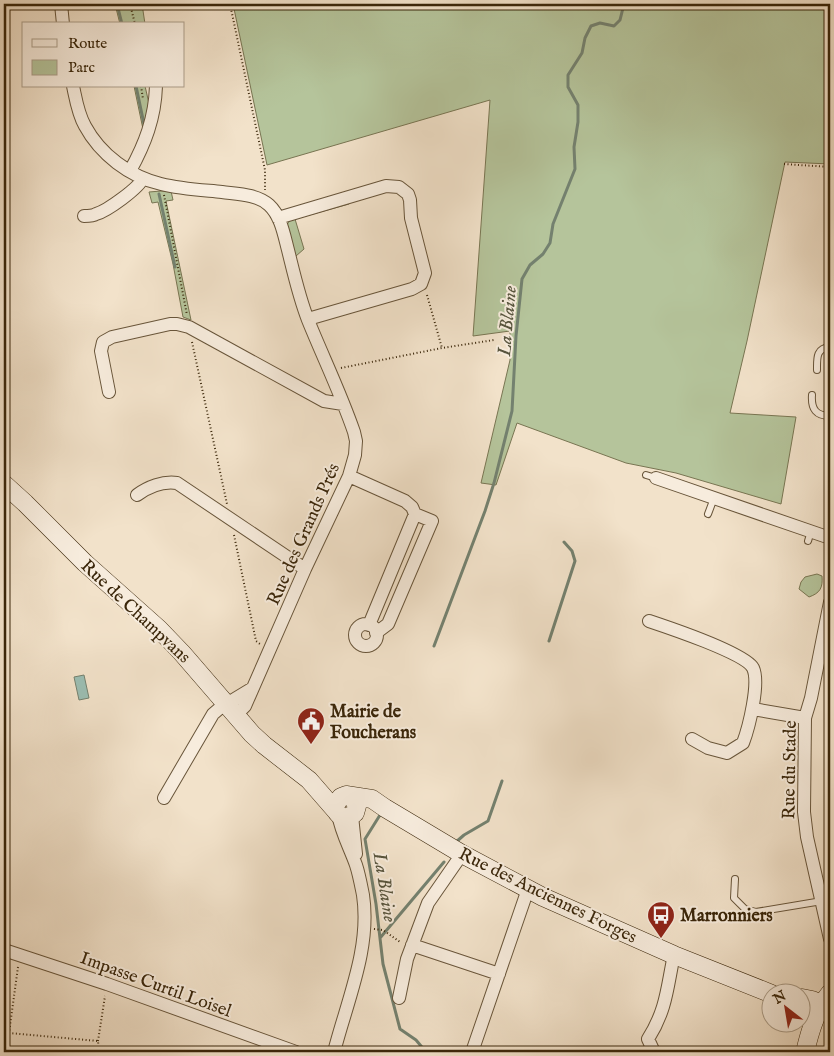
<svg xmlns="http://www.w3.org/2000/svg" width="834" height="1056" viewBox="0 0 834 1056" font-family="'IM FELL English',serif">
	<rect width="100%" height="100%" fill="#f2e2ca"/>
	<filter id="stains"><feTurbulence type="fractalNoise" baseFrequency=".004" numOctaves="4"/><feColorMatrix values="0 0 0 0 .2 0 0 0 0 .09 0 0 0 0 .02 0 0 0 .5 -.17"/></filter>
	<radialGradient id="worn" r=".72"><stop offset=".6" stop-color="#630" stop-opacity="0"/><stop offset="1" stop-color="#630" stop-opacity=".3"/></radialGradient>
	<!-- green -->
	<path fill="#b5c49b" stroke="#787552" d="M115,4H142L145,24H120Z
		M233,4H830V164L785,162L747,341L730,413L796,417L781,504L676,473L626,463L517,423L496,485L481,483L510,360V331L473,336L490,100L267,165Z
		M134,86H145L150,108L144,134Z
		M161,191H171L173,200L166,201L191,320L183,317L173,264L158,202L152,203L149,192Z
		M349,202V204L295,219L304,249L296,256L293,255L286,227L289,221Z
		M817,574L822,576C823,588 820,593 809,597L799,589L801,582L805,577Z"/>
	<!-- water -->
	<path fill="#9bbeb3" stroke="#74816f" d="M84,675L89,698L79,700L74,677Z"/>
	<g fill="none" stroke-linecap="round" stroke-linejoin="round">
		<!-- stream -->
		<path stroke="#74816f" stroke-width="3" d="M117,4L122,24
			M136,86L144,124
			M159,194L175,267
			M549,641L575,561L572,551L564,542
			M434,646L485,511L494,483L512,411L516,336L522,279L530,265L543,254L550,243L553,224L575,169L574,147L578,122V105L568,87V75L582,53L585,38L591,26L600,23L614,26L620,20L624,4
			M380,815L365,839L376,904L383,964L400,1029L416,1040L426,1052
			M456,842L464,835L488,821L502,781
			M380,938L444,862"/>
		<!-- lane casing -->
		<g stroke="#68553a" stroke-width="8">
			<path id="lane" d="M817,370C817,358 816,348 830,347
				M812,395C811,409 816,416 830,416
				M646,475L656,478
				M708,514L714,498
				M808,541L811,531
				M735,879L734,898L745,909L756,912L822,901"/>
		</g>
		<!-- street casing -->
		<g stroke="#68553a" stroke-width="14">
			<path id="street" d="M61,4L63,24
				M73,86C76,100 78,114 85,126C100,154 130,177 161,184C181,189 202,190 222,192C237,194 257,194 269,205C281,216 284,235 288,250C294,274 299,297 308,320C323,357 341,394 354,432L356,441L355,455L349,476L305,569L245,706L236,715
				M130,171C145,144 155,118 156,86
				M84,216C88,216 93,216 96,214C107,211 139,188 143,178
				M278,218L386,186L399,187L408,194L410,200L411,218L425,273L421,284L412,289L308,319
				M109,392L101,351L103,342L112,337L170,324H177L189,327L324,401L343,404
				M349,476L405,501L412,507L415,514L369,625
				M656,478L830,538
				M137,495C148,487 163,481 177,483L305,569
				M830,602L811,698L805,718L804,812L807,837L830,939
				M649,621C667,627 745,653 753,668C760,683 749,727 743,743L727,753L708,748L692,739
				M355 635a11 11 0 1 1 22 0a11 11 0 1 1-22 0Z
				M376,633L388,624L432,521L415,514
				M753,709L805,718
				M164,798L213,714L220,708L253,688
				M352,816L356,854
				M412,945L499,974
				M4,950L107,984L296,1052
				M399,998L407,959L428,903L462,854
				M334,1052C347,1001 371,948 363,895C361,885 359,874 356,865C350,848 341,832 338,814
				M472,1052L528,889
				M654,1052L648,1039C667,1009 667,987 674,955"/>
		</g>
		<!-- secondary casing -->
		<g stroke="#3a260a" stroke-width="19">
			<path id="secondary" d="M4,484L25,503L85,563L159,629L182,653L252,734L264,745L309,780L336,811
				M352,797L357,806L355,813L347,818C340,817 335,813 335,805L341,797L346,795L372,799L385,808L462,854L543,897L674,955L772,994
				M802,998L812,1000L830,1008
				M805,1052C810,1031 816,1010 830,993"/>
		</g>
		<!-- path -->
		<path stroke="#3a260a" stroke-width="2" stroke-dasharray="1 2.5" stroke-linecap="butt" d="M130,4L135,24
			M230,4L265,170V190
			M141,86L143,99
			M784,164L830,167
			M164,195L187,315
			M427,295L442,348
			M192,342L227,504
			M341,368L442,348L494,340
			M234,535L256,641L260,644
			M374,929L383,930L400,942
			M18,967L9,1033L98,1041L99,1052
			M98,1041L105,996"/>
		<!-- lane -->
		<use href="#lane" stroke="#f7ecdd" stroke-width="6"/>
		<!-- street -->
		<use href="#street" stroke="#f7ecdd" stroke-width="12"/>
		<!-- secondary -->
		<use href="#secondary" stroke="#f7ecdd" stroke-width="18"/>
	</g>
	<!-- icons -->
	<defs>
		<g id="civic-pin" transform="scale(1.4375)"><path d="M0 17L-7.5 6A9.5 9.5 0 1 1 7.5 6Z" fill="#8f2418" stroke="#f7ecdd"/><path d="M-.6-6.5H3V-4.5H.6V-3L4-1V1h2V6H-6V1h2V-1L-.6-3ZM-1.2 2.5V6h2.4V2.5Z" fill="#fff"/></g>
		<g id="bus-pin" transform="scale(1.4375)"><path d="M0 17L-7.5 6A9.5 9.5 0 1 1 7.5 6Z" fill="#8f2418" stroke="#f7ecdd"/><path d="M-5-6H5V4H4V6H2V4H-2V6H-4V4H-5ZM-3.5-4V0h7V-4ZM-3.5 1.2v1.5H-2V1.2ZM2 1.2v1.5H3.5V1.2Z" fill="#fff"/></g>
	</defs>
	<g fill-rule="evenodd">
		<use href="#civic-pin" x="311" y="721"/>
		<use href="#bus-pin" x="661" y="915"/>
	</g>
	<g text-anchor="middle" stroke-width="4" stroke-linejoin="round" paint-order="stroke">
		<!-- street labels -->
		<g font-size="18" fill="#3a260a" stroke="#f7ecdd">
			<text transform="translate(303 534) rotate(-66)" y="6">Rue des Grands Prés</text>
			<text transform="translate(136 611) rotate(43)" y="6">Rue de Champvans</text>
			<text transform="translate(789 770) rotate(-89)" y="6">Rue du Stade</text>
			<text transform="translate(548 895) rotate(26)" y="6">Rue des Anciennes Forges</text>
			<text transform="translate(156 984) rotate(20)" y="6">Impasse Curtil Loisel</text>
		</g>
		<!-- poi labels -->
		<g font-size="18" font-weight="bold" fill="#3a260a" stroke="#f7ecdd" text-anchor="start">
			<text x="330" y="717">Mairie de<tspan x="330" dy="21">Foucherans</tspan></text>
			<text x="680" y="921">Marronniers</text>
		</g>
		<!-- water labels -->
		<g font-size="19" font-style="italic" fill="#57543d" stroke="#f7ecdd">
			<text transform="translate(506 321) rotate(-85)" y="7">La Blaine</text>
			<text transform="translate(386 887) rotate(81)" y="7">La Blaine</text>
		</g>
	</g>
	<!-- margin -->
	<rect width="834" height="1056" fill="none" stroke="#f2e2ca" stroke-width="20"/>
	<rect x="5" y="5" width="824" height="1046" fill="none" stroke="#3a260a" stroke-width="2.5"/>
	<rect x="10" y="10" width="814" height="1036" fill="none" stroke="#3a260a"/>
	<!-- legend -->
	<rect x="22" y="22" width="162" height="65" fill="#f7ecdd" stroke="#ab9d89"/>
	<rect x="32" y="39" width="25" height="8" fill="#f7ecdd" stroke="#ab9d89"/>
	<text x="68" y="48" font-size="15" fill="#3a260a">Route</text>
	<rect x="32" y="60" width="25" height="15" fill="#b5c49b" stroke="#ab9d89"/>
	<text x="68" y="72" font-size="15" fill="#3a260a">Parc</text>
	<!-- north arrow -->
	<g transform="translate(786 1008) rotate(329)"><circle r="24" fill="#f7ecdd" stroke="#ab9d89"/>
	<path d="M0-4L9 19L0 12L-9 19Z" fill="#8f2418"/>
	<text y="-8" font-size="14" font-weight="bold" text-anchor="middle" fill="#3a260a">N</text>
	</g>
	<rect width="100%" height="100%" filter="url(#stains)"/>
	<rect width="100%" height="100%" fill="url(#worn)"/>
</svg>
